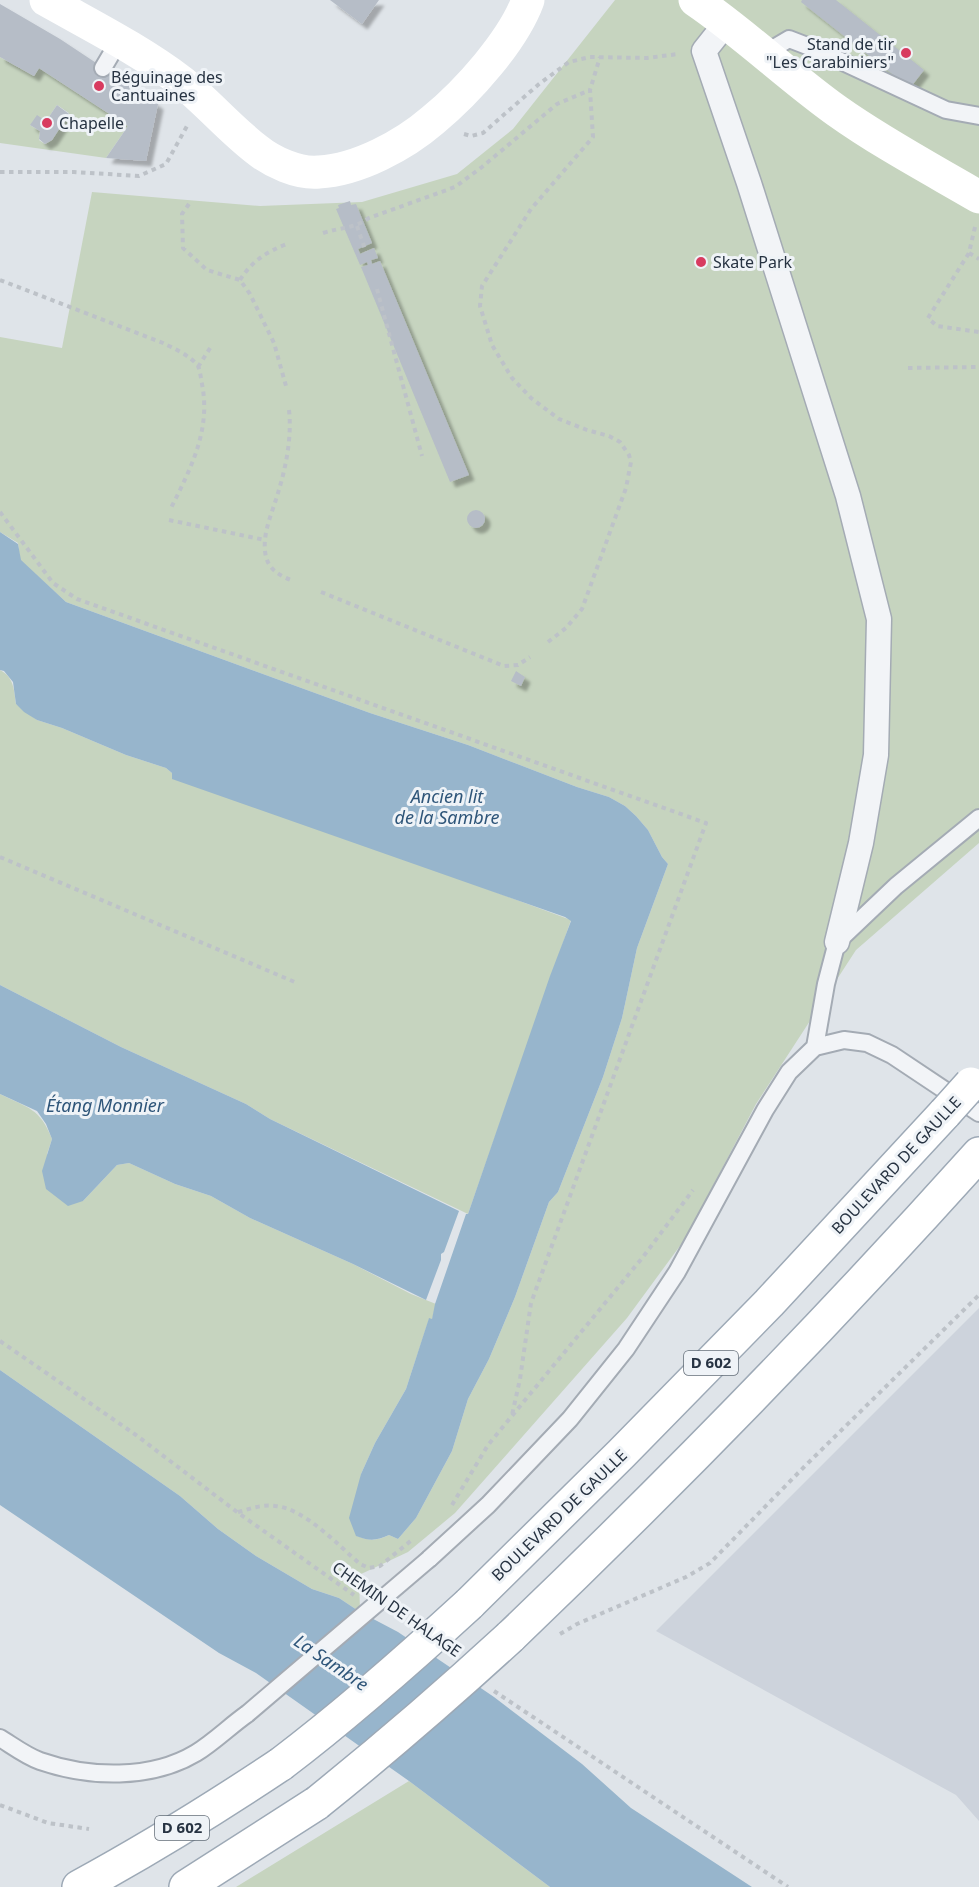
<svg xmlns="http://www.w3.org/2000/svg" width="979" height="1887" viewBox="0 0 979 1887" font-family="'Noto Sans',sans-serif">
	<defs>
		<filter id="shadow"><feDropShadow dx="5.5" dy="5.5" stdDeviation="1.5" flood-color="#0004"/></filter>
	</defs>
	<rect width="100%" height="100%" fill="#dfe4e9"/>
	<!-- built -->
	<path fill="#cdd3dc" d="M979,1308V1821L956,1795L656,1631Z"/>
	<!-- green -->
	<path fill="#c6d4bf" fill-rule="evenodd" d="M615,0H979V843L856,950L756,1104L685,1239L627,1318L455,1513L408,1552L359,1575L360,1612L339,1598L312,1589L256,1556L218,1529L180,1496L0,1370V1094C28,1108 40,1108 52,1139L47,1154L83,1201L117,1165L129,1163L175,1184L211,1196L250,1218L353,1264L411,1294L436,1304L432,1320L429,1319L406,1389L375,1443L361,1474L357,1536C369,1541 377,1541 389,1535L398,1539L416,1518L452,1451L468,1399L489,1359L515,1297L549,1202L558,1192L603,1077L622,1018L637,948L668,864L662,857L648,830L636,816L625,806L609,797L577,787L468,745L370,713L66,602L20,560L18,543L0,532V337L62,348L92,192L260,206L362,202L457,174L513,129Z
		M0,57L34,76L39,68L128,126L106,158L0,143ZM57,105L69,113L52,140L45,144L39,140L40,131L30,125L46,121Z
		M0,670C14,677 14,690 16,704L37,720L62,728L126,755L166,768L172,773L571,920L468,1214L270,1119L246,1104L121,1047L0,985Z
		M409,1781L550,1887H236Z"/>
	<!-- water -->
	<path fill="#97b5cc" d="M0,532L18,544L21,560L66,602L370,713L468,745L577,787L609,797L625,806L636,816L648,830L662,857L668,864L637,948L622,1018L603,1077L558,1192L549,1202L515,1297L489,1359L468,1399L452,1451L416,1518L398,1539L389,1535C376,1541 369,1541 356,1536L349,1518L361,1474L375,1443L406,1389L429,1318L432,1319L435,1304L466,1214H468L550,976L571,921L565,917L172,779V773L166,768L126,755L62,728L37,720L24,712L16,704L13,682L4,671L0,670Z
		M0,985L121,1047L246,1104L270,1119L459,1211L444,1252L441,1254V1260L426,1300L353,1264L250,1218L211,1196L175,1184L129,1163L117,1165L83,1201L68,1206L46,1189L42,1171L52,1139L46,1124L37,1111L0,1094Z
		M0,1370L180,1496L218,1529L256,1556L312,1589L339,1598L360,1612L398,1632L494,1697L582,1764L631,1808L752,1887H550L409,1781L256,1673L219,1653L0,1505Z"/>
	<!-- building -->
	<path fill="#b6bdc7" filter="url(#shadow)" d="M330,0H379L362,24Z
		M802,0H836L924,70L910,88L801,2Z
		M0,4L60,39L158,104L146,161L106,158L128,126L39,68L34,76L0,57Z
		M57,105L69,114L52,140L45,144L39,139L40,131L30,125L37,115L46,121Z
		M350,201L351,205L356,204L372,243L358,249L360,254L374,248L378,258L371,260L372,264L380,261L469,475L450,482L361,267L368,265L367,262L360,265L336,209L339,208L338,205Z
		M467 519a9 9 0 1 1 18 0a9 9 0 1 1-18 0Z
		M516,671L525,677L521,686L511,681Z"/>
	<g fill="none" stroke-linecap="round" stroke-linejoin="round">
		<!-- service casing -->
		<g stroke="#a4abb4" stroke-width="20">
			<path id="service" d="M764,54L789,39L815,49L946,110L979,116
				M103,68L119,41
				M815,1047L826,984L837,942L896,886L979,818
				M429,1559L488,1505L570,1419L626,1349L677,1272L765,1110L789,1072L815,1047L844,1040L867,1043L892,1055L979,1113
				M0,1738C13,1746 26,1756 40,1761C89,1778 151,1780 196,1753C214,1742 230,1726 247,1714"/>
		</g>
		<!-- pedestrian casing -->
		<g stroke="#a4abb4" stroke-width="27">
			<path id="pedestrian" d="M727,22L704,51L749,183L848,496L879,619L876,755L861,843L837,942"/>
		</g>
		<!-- primary casing -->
		<g stroke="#9da9b6" stroke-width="36">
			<path id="primary" d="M469,1604L621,1454L769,1303L945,1113
				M510,1637C672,1482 829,1321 979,1154
				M79,1887C149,1849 215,1808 281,1764
				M186,1887L317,1803"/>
		</g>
		<!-- path -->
		<path stroke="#bdc2c8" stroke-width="4" stroke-dasharray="4.5 4.5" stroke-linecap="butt" d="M464,134L471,136L483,133L539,84L569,62L590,57L647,58L678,54
			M0,172H74L139,176L166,164L187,126
			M189,204L182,214L183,248L207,270L240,280L250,294L274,343L286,386
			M357,226L366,252
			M975,227L969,253L928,318L937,326L979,332
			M323,233C342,227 353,229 369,218L455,187L482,167L557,104L590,90
			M969,253L979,259
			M0,280L163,343C173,348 191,356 198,366C200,370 201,379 202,384C211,430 191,468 171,508
			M240,280C252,261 266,252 287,244
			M377,289L422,456
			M198,367L212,345
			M908,368L979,367
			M289,410C292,437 286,467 278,493C272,514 261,535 266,557C270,571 281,576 293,581
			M0,512L53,583L77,599L706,823L531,1303L520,1379L512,1415
			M169,520L265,540
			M321,592L504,666L518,665L530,657
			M548,642L566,628L582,609L626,488L631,462L629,455L620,442L609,436L587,430L559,419L531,398L512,378L492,345L480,306L482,286L531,209L593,137L590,90L600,57
			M0,857L297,983
			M0,1341L136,1435L237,1512L354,1595
			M452,1505L488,1445L643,1257L693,1190
			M238,1512C250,1509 262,1504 275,1506C304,1508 338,1545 360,1564L369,1568L380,1566L413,1539
			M560,1634L577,1624L686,1577L710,1563L804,1467L979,1295
			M494,1691L788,1887
			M0,1805L48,1823L89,1829"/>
		<!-- service -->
		<use href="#service" stroke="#f2f4f7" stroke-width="16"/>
		<!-- pedestrian -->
		<use href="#pedestrian" stroke="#f2f4f7" stroke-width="24"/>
		<!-- secondary -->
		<path stroke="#fff" stroke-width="33" d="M46,0C92,26 140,50 182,82C208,103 230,129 256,149C272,162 298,174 319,172C358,170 404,145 433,120C467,92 513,41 528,0
			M695,0C745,34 788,76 837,111C882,143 931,169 979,197"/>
		<!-- primary -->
		<use href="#primary" stroke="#fff" stroke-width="33"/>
		<!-- service-bridge casing -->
		<g stroke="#a4abb4" stroke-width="20" stroke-linecap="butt">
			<path id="service-bridge" d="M247,1714L429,1559"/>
		</g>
		<!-- primary-bridge casing -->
		<g stroke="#9da9b6" stroke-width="36" stroke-linecap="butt">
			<path id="primary-bridge" d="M945,1113L971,1084
				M281,1764C347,1714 408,1660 469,1604
				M317,1803C383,1750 448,1694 510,1637"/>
		</g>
		<!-- service-bridge -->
		<use href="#service-bridge" stroke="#f2f4f7" stroke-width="16"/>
		<!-- primary-bridge -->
		<use href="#primary-bridge" stroke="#fff" stroke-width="33"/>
	</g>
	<!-- markers -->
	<g fill="#d83b5f" stroke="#eff3f7" stroke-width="2">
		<circle cx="906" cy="53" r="6"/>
		<circle cx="99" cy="86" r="6"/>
		<circle cx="47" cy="123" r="6"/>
		<circle cx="701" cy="262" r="6"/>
	</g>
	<g text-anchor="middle" stroke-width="6" stroke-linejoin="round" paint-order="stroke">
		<!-- shield labels -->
		<g fill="#eff3f7" stroke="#636d78" stroke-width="1.5">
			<rect x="684" y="1351" width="54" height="24" rx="4.5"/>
			<rect x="155" y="1816" width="54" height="24" rx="4.5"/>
		</g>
		<g font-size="15" font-weight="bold" fill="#273342">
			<text x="711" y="1368">D 602</text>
			<text x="182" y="1833">D 602</text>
		</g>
		<!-- poi labels -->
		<g font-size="16" fill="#273342" stroke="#eff3f7" text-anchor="start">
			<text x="894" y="50" text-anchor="end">Stand de tir<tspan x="894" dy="18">"Les Carabiniers"</tspan></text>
			<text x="111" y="83">Béguinage des<tspan x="111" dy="18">Cantuaines</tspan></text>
			<text x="59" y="129">Chapelle</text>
			<text x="713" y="268">Skate Park</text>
		</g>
		<!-- street labels -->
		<g font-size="16" fill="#273342" stroke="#eff3f7">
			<text transform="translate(896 1165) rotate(-47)" y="6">BOULEVARD DE GAULLE</text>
			<text transform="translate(559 1515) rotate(-44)" y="6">BOULEVARD DE GAULLE</text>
			<text transform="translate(397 1609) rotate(35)" y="6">CHEMIN DE HALAGE</text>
		</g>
		<!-- water labels -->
		<g font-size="18" font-style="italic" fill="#2e5579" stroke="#eff3f7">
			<text x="447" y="803">Ancien lit<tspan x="447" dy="21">de la Sambre</tspan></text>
			<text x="105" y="1112">Étang Monnier</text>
			<text transform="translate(331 1663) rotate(34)" y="6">La Sambre</text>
		</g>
	</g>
</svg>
